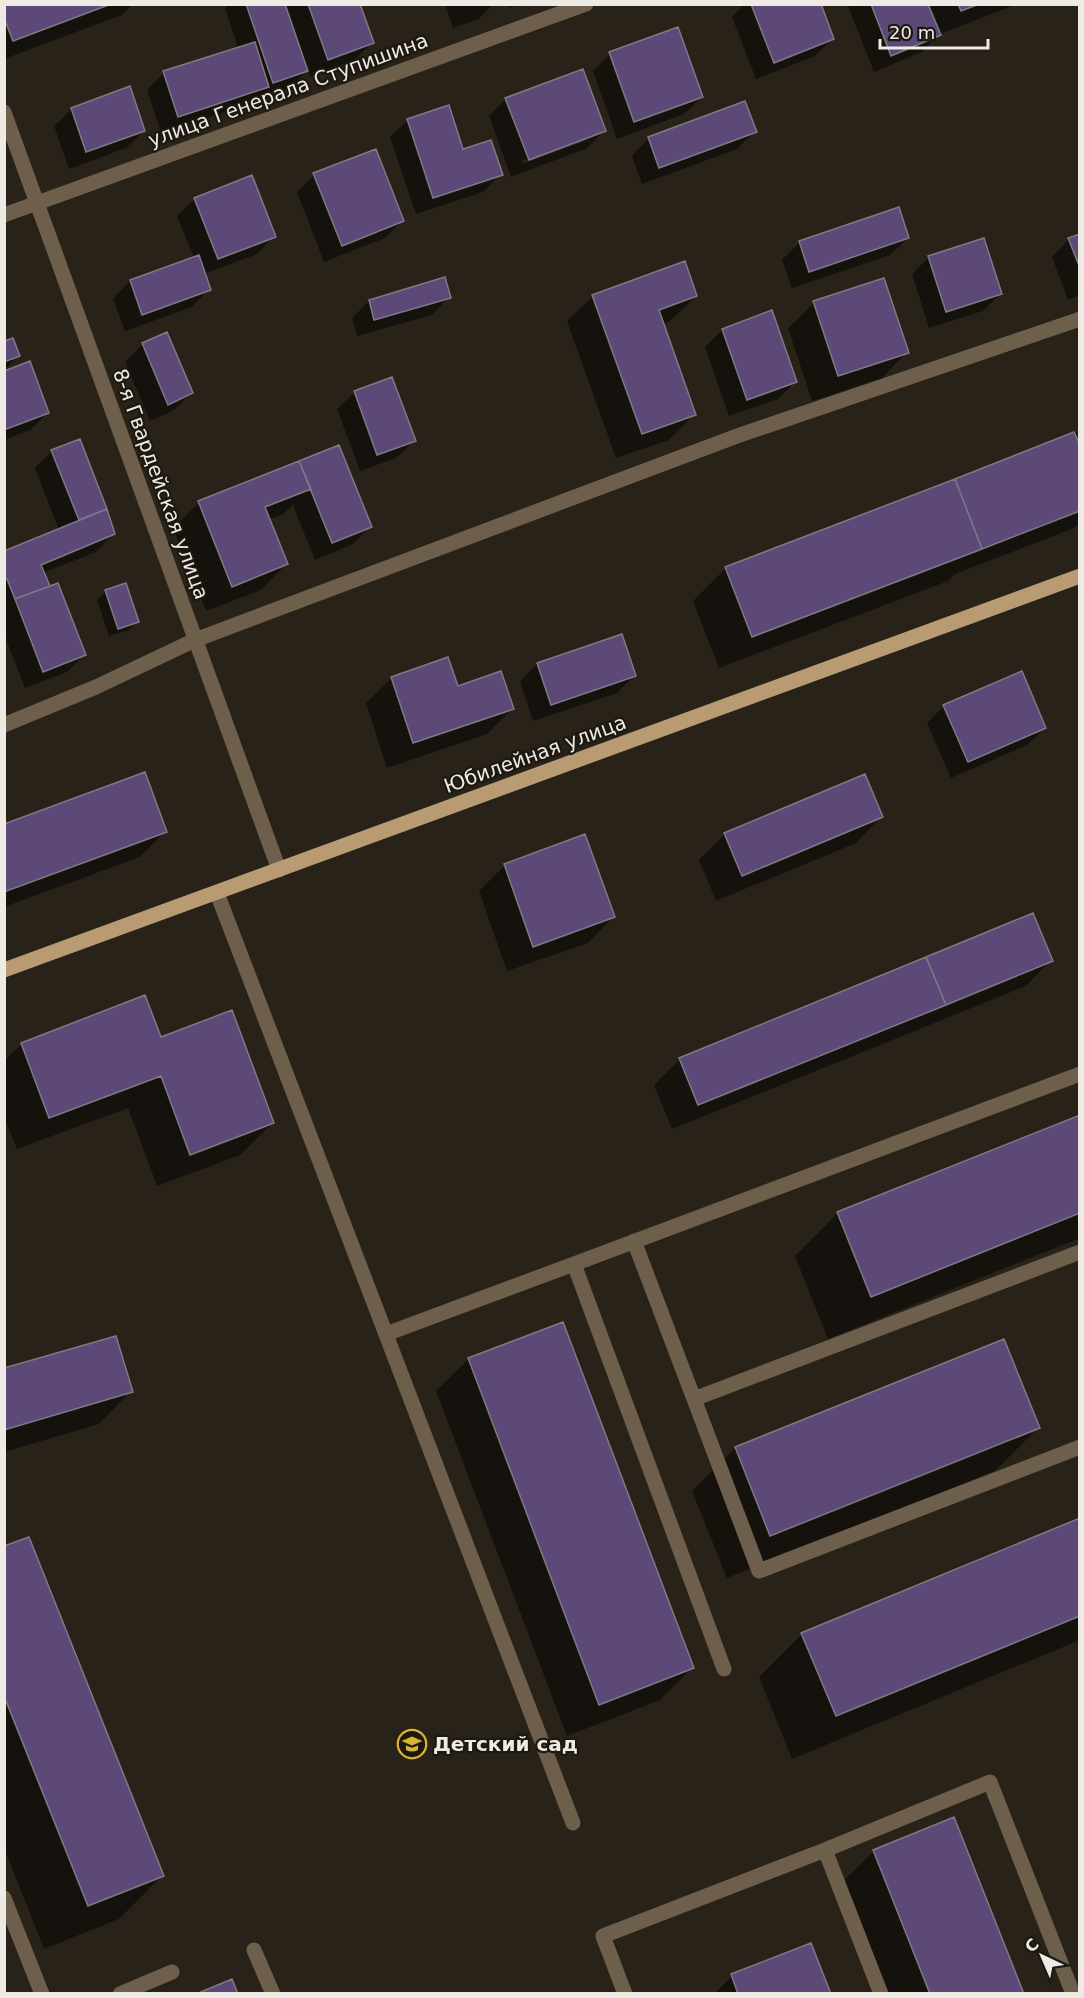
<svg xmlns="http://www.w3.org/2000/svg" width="1084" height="1998" viewBox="0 0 1084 1998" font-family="'DejaVu Sans',sans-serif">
	<rect width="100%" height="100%" fill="#282219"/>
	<!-- shadow -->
	<path fill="#0007" fill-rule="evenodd" d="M4,4H133L122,15L4,59Z
		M228,4H358L372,43L354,60L310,77L308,70L289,88L256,100L255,98L250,104L161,133L147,90L164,73L238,48L225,8Z
		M445,4H493L479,19L453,28Z
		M508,4H520L510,8Z
		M744,4H819L832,39L815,56L756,79L732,17Z
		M847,4H1018L939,34L922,52L874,72Z
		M610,54L702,97L684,114L617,139L593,71Z
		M506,99L604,131L587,148L511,177L489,116ZM585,137V141L522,164L521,161Z
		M72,109L144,131L126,148L69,169L54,126Z
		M408,120L463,151L501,174L483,192L416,214L390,137Z
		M755,131L737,149L642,184L632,156L649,138Z
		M314,175L402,221L385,238L324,262L297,192Z
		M195,199L274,236L257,254L204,274L209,289L192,307L125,331L113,299L130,281L194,258L177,216Z
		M1080,235V295L1068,300L1052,257L1069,239Z
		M908,238L890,255L792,288L782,260L800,242Z
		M929,257L1000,294L983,311L929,328L912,274Z
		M593,296H696L670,321L662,324L694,414L669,440L616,458L567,321Z
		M449,297L432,315L357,336L352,318L369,301Z
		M814,303L907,352L882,378L812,401L788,328Z
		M722,330L795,382L778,399L729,416L705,347Z
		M4,342L18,356L4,370Z
		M143,344L191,393L174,410L150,421L125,362Z
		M4,372L48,413L30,430L4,440Z
		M355,392L414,441L396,458L360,471L337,409Z
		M79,441L113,534L96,552L43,573L84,655L67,672L25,688L4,634V553L59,530L35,468L52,451Z
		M338,447L370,527L353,544L315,560L293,505L283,514L268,520L286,564L261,590L206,611L173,528L199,503Z
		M1080,449V522L1074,528L955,574L948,581L719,668L693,601L726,568Z
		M106,591L137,621L129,630L109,636L97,600Z
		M621,636L635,675L617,693L533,721L520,682L537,664Z
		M392,678L458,688L513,708L487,734L387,768L366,703Z
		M944,706L1045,728L1027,745L951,778L927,723Z
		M881,817L856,843L716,901L699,860L725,834Z
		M4,826L165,831L140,857L4,907Z
		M505,865L613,917L588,943L507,971L479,891Z
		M1033,915L1051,960L1026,986L672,1129L654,1085L679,1060Z
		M160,1039L273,1123L240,1155L157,1186L128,1108L17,1149L4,1117V1061L22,1044Z
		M1080,1117V1238L828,1339L795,1256L838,1213Z
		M1003,1341L1038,1428L995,1471L727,1578L692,1491L735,1448Z
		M469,1359L692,1668L660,1700L567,1736L436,1391Z
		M4,1370L131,1391L99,1424L4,1452Z
		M1080,1520V1640L792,1759L759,1677L802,1634Z
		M4,1548L162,1876L119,1919L44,1949L4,1848Z
		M874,1851L1022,1994H885L841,1883Z
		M810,1945L829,1994H714L732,1976Z"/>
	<!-- building -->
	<path fill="#5c4977" stroke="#7e7a85" stroke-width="1.5" d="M4,4H111L13,41L4,18Z
		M246,4H285L308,71L273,83Z
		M308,4H360L374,43L328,60Z
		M751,4H821L834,39L774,63Z
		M871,4H928L941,35L891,56Z
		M958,4H979L961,11Z
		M678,27L703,97L634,122L609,52Z
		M255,42L269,87L178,117L163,71Z
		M583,69L606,131L529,160L505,98Z
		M130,86L145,131L86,152L71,108Z
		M745,101L757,132L659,168L648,137Z
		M449,105L463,149L491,140L503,175L433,198L407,119Z
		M376,149L404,221L342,246L313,173Z
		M252,175L276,237L218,259L194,198Z
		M899,207L909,238L809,272L799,241Z
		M1080,234V268L1068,238Z
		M984,238L1002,294L946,312L928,256Z
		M199,255L211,290L142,315L130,280Z
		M685,261L697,296L659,310L696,415L642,434L592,295Z
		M445,277L451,298L374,320L369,300Z
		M884,278L909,353L838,376L813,301Z
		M772,310L797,382L747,400L722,329Z
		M167,332L193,393L168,405L142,343Z
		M13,338L20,356L4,362V341Z
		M30,361L49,413L4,430V371Z
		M392,377L416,441L377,455L354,391Z
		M1074,432L1080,445V511L982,549L955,479Z
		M80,439L107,509L79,520L51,450Z
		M339,445L372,527L332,543L299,461Z
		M299,461L311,489L265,507L288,564L232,587L198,501Z
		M955,479L982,549L752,637L725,567Z
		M107,509L115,534L41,565L50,586L15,599L7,579L4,580V551Z
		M58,583L86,655L43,672L15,599Z
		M126,583L139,622L118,629L105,590Z
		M622,634L636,676L551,705L537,663Z
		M448,657L458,686L501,671L514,709L413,743L391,677Z
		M1022,671L1046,728L968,762L943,705Z
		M145,772L167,832L4,892V824Z
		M865,774L883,817L742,876L724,833Z
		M585,834L615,917L533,947L504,864Z
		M1033,913L1053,961L946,1005L926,957Z
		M926,957L946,1005L698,1105L679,1058Z
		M145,995L161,1037L232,1010L274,1123L190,1155L161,1076L49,1118L21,1043Z
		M1080,1115V1213L871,1297L837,1212Z
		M563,1322L694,1668L599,1705L468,1358Z
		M116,1336L133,1392L4,1430V1368Z
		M1004,1339L1040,1428L770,1536L735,1447Z
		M1080,1518V1616L836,1716L801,1633Z
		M29,1537L164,1876L88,1906L4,1696V1546Z
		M954,1817L1024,1994H930L873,1850Z
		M811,1943L831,1994H738L731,1974Z
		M232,1979L238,1994H196Z"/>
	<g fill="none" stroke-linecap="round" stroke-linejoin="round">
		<!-- minor -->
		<path stroke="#6d5f4c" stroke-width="15" d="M4,112L279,870
			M4,215L586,4
			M4,725L96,687L195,640L737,436L1080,319
			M217,893L573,1823
			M634,1241L694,1399L1080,1252
			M574,1264L1080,1074
			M386,1334L574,1264L724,1669
			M694,1399L759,1571L1080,1447
			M825,1850L990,1782L1073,1994
			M4,1898L42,1994
			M254,1950L273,1994
			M120,1994L172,1972
			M625,1994L603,1936L825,1850L881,1994"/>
		<!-- major -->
		<path stroke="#b89b73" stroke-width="15" d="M4,970L1080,576"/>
	</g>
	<!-- icons -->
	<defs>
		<g id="school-ring" transform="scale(1.5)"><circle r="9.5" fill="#1e1910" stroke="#d7b434" stroke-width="1.5"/><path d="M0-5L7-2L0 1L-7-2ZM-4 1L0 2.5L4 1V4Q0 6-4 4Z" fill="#d7b434"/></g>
	</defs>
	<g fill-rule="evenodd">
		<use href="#school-ring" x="412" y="1744"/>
	</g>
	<g text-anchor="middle" stroke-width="4.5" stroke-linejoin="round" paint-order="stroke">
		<!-- street labels -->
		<g font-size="20" fill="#eeeae4" stroke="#1e1910">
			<text transform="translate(288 90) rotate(-20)" y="7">улица Генерала Ступишина</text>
			<text transform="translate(161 484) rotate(70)" y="7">8-я Гвардейская улица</text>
			<text transform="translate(535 754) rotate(-20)" y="7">Юбилейная улица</text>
		</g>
		<!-- poi labels -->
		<g font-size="20" font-weight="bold" fill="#eeeae4" stroke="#1e1910" text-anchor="start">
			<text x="433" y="1751">Детский сад</text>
		</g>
	</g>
	<!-- border -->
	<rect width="1084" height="1998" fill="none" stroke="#eeeae4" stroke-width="12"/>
	<!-- north arrow -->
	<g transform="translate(1042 1956) rotate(316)" stroke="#1e1910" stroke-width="4.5" paint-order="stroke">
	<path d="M0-4.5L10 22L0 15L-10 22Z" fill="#eeeae4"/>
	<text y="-9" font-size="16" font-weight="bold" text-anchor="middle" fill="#eeeae4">С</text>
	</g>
	<!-- scale -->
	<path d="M880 39v9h108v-9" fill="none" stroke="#eeeae4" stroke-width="3"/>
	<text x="889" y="39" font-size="18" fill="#eeeae4" stroke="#1e1910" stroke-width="4.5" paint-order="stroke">20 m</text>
</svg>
